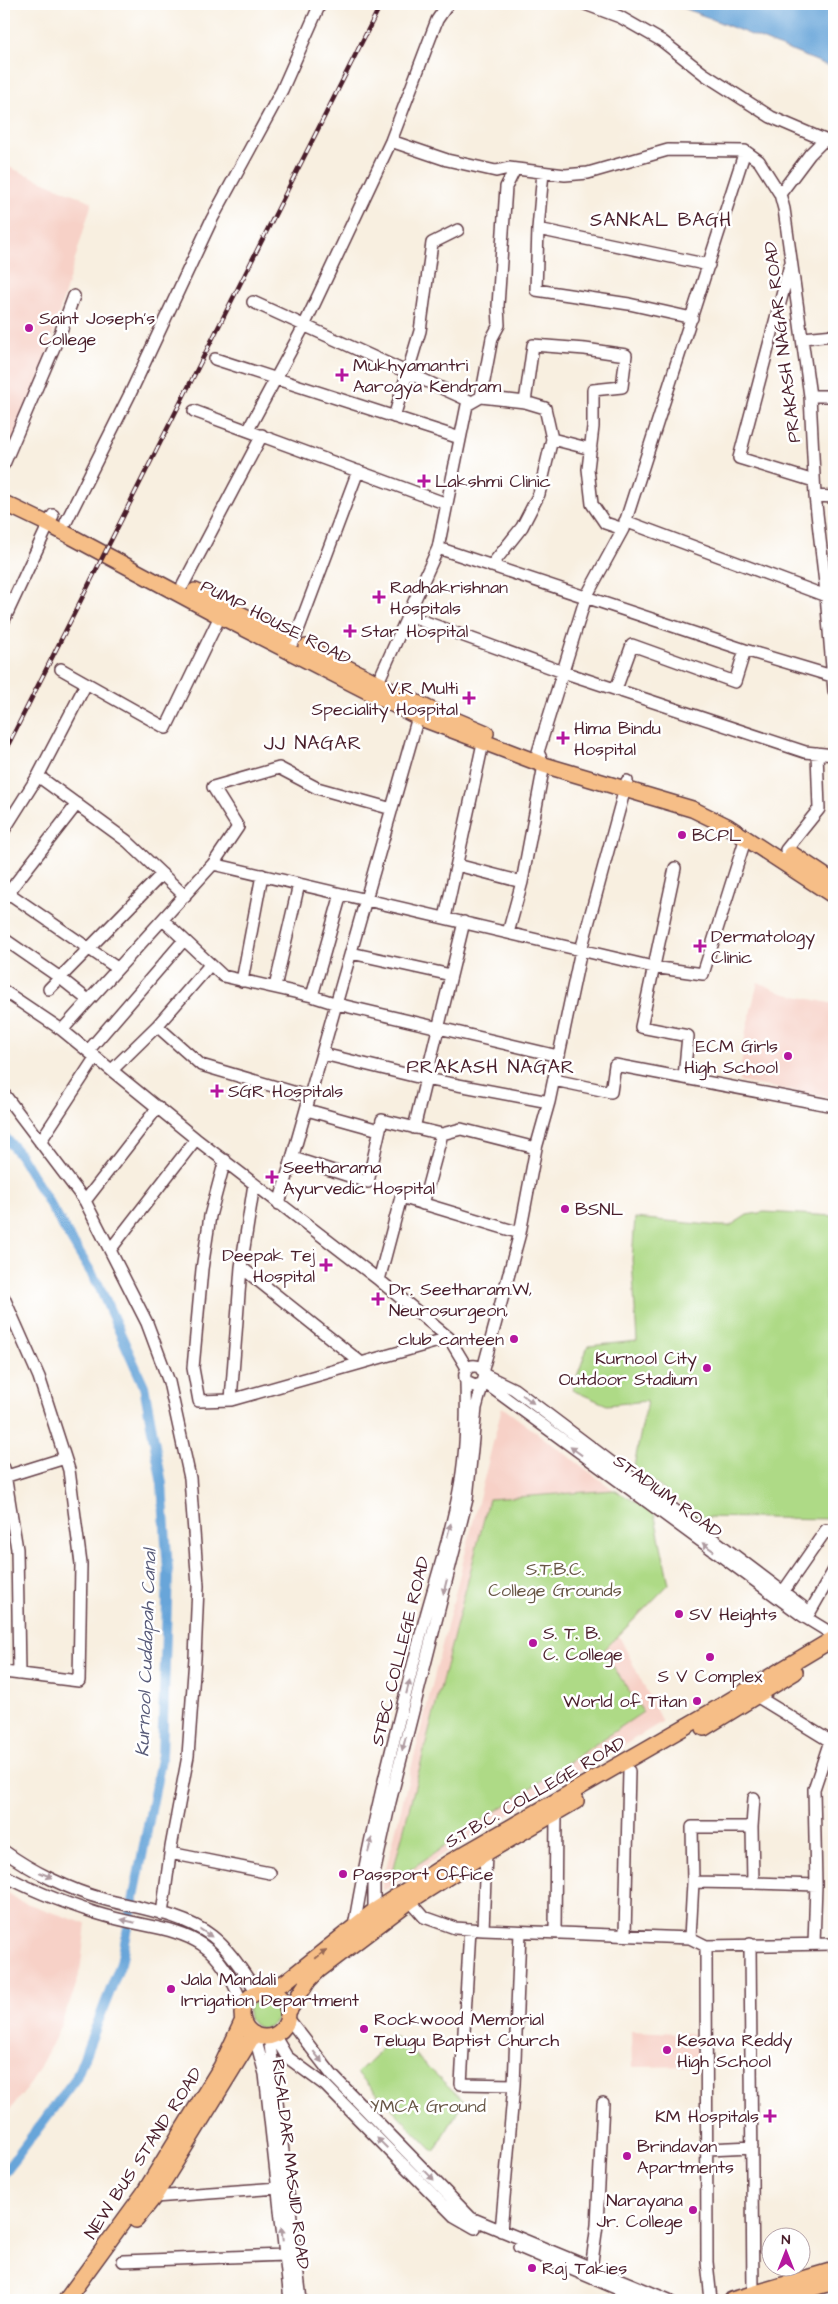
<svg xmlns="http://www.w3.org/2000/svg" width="838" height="2304" viewBox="0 0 838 2304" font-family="'Architects Daughter',sans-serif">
	<rect width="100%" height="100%" fill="#fff"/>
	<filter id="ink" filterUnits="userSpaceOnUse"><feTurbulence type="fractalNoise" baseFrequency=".02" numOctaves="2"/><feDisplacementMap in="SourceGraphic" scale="10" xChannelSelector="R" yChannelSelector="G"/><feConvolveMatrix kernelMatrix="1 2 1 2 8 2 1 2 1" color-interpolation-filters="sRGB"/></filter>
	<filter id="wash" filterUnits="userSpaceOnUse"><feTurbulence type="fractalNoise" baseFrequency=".0096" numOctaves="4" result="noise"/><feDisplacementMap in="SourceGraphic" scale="20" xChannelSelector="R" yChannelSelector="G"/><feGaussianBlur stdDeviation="1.12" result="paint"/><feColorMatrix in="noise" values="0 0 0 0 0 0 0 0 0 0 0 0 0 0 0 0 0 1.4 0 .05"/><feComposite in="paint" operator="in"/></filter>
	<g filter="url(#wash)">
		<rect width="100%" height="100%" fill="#f8efe0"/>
		<!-- built -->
		<path fill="#f7d1c7" d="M4,165L92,202L16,459L4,455Z
			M758,982L782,993L834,1004V1098L739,1082L746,1030Z
			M502,1407L614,1490L654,1512L669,1584L619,1636L662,1722L383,1891V1880Z
			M4,1890L20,1901L86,1924L80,1972L73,1994L55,2038L31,2083L4,2117Z
			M631,2031L703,2034L702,2066L632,2067Z"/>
		<!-- green -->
		<path fill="#aeda86" stroke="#7c7c58" d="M764,1212L834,1216V1519L698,1517L634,1466L647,1401L607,1405L572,1390L588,1346L637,1341L632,1259L635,1218L720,1226H730L747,1215Z
			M614,1490L654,1512L669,1584L603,1651L643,1712L390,1883L489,1499Z
			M248 2013a15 15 0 1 1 30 0a15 15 0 1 1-30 0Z
			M395,2036L464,2101L434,2152L357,2073Z"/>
		<!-- water -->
		<path fill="#68a5d9" stroke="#596282" d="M674,4H834V68Z"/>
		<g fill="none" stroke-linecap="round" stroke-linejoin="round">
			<!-- canal -->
			<path stroke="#68a5d9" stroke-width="10" d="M4,1136L20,1155L98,1284L144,1386L162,1484L168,1571L162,1754L121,1963L76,2078L4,2173"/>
		</g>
	</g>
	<g filter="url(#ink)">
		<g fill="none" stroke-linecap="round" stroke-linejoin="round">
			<!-- minor casing -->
			<g stroke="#643e46" stroke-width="14">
				<path id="minor" d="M585,4L620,17L662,41L704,74L771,117L834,144
					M391,141L447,160L496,171L509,168L565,175L588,173L668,150L745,151L759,161L780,194L784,209L810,396L815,496L825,583L834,691
					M515,169L506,187L498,306L499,325L492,338L481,397L525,402L533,345L585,349L626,355L622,387L593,390V427L588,469L592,504L605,523L623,529
					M543,172L538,229L709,265
					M780,194L810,154L824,140
					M538,229L536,290L629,304L692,318
					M790,265L739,458L814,481
					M253,302L472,402
					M803,338L834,335
					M215,359L460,438
					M810,396H834
					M525,402L545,408L552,439L591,449
					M194,411L447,504
					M394,417L420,331L432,243L458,230
					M248,430L303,328L391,141L437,20L448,4
					M4,464L61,331L74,296
					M815,496L834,497
					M625,521L826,596
					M66,522L130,394L212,219L282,90L320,4
					M438,548L745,650L832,676
					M491,566L522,527L539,494L552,439
					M183,585L262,435
					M409,616L563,672L805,752L834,755
					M4,620L53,515
					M294,641L358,471
					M61,669L166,728L223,610
					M378,682L438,548L467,405L481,397
					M86,684L38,776L127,841L185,896
					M616,689L632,645L735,682L745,650
					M4,830L38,776
					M786,850L819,809L817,753
					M213,864L653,967L703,974L746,837
					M457,865L522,882
					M675,868L641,1027L688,1036L684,1077
					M4,890L117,968
					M4,898L77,804
					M445,918L483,743
					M163,920L223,976L312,996L337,1004L558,1056
					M508,933L522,882L544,765L538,752L586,597L623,529L745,151
					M4,939L59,977L88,1000
					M351,953L451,975
					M210,965L157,1026L201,1065L310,1097
					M242,981L262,875
					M275,987L299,884
					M49,989L162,874
					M4,991L62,1030L196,1139L379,1280L449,1338L467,1368
					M312,996L341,894
					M62,1030L213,864L238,827L213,787L279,768L317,788L392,809
					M88,1051L184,940
					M323,1054L426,1079L549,1102
					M112,1070L157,1026
					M554,1080L611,1092L615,1065L834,1106
					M4,1094L85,1201L147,1323L169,1382L190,1478L198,1586L195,1658L188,1756L171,1847L162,1914
					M307,1110L379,1130
					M414,1128L464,922
					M40,1142L95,1058
					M293,1158L368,1182L382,1120L442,1134
					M225,1160L210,1216L202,1269L193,1368L199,1401L231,1400L449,1338
					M85,1201L158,1107
					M279,1204L418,717
					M423,1204L442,1134L461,1129L536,1148
					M110,1250L196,1139
					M241,1267L359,1361
					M379,1280L401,1197L520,1233
					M4,1298L39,1377L69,1470L81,1564L79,1681L4,1672
					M483,1369L520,1233L536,1148L549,1102L581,950L627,781
					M485,1375L514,1389L803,1607
					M484,1382L803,1616L834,1635
					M231,1400L241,1267L254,1184
					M4,1468L17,1549L19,1674
					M4,1477L65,1458
					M783,1592L826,1530L834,1534
					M810,1612L834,1570
					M758,1697L830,1741L814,1789L816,1885
					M754,1798L752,1827L753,1883L816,1885L814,1944
					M4,1851C31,1871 70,1890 103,1899C139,1909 182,1913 212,1936C231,1951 243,1972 257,1992
					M170,1853L270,1873
					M4,1875C32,1891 65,1903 96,1913C169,1936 213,1920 243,2007
					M693,1882L692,1827H752
					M410,1901L424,1917L455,1928L483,1930L690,1938L706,1946L834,1944
					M374,1911V1874L390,1802L467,1499L476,1408L485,1375L480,1367C469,1363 462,1371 466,1382L475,1386L481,1384
					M354,1927C370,1829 396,1731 421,1634C433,1587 450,1540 459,1491C466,1456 467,1418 466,1382
					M470,1929L461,2084L514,2085
					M483,1930L486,1853
					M555,1933L556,1813
					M625,1935L629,1771
					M690,1938L693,1882L753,1883
					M750,1944L753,2293L757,2299
					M706,1946L707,2262L711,2300
					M288,2018L332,2075L471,2218L669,2300
					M254,2034L265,2074L290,2300
					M274,2035L287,2057L325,2085L454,2216L475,2228
					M269,2036L301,2300
					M708,2149L752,2147
					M154,2197L278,2188
					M501,2231L514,2085L520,1932
					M519,2247L644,2300
					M123,2261L285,2255
					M591,2269L597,2225L603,2103"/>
			</g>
			<!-- major casing -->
			<g stroke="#643e46" stroke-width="18">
				<path id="major" d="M4,503L48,524L220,616L418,717L544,765L692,809L727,826L834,896
					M195,591L286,637
					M306,647L429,709L486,733
					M792,854L834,882
					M704,1728L795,1672
					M266,1991L285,1982L374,1911L450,1862L709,1713L833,1639
					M242 2014a23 23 0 1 1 46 0a23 23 0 1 1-46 0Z
					M288,2012L308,1981L319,1970L410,1901L486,1853L576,1801
					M136,2220L154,2197L254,2034
					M66,2300L144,2193L221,2067L243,2020
					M732,2300L834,2270
					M770,2300L834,2282"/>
			</g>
			<!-- minor -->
			<use href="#minor" stroke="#fff" stroke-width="11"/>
			<!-- major -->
			<use href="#major" stroke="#f6be87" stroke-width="15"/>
			<!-- rail casing -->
			<g stroke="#4a1f2b" stroke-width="4.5">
				<path id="rail" d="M4,753L381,4"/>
			</g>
			<!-- rail -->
			<use href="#rail" stroke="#fff" stroke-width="2.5" stroke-dasharray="8" stroke-linecap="butt"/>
		</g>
		<!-- one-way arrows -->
		<defs><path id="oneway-solid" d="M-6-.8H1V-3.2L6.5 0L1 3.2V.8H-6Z" transform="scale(1.25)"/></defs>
		<g fill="#ae9aa0">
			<use href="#oneway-solid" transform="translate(528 1399) rotate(37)"/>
			<use href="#oneway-solid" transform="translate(576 1451) rotate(-144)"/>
			<use href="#oneway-solid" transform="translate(449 1530) rotate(-75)"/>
			<use href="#oneway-solid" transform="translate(708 1547) rotate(-144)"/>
			<use href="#oneway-solid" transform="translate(445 1587) rotate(104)"/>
			<use href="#oneway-solid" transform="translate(408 1687) rotate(-76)"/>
			<use href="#oneway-solid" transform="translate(404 1744) rotate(104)"/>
			<use href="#oneway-solid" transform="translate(370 1845) rotate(-76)"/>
			<use href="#oneway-solid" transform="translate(46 1875) rotate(23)"/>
			<use href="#oneway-solid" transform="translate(128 1921) rotate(-167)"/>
			<use href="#oneway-solid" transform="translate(206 1933) rotate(33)"/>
			<use href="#oneway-solid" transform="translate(318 2057) rotate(52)"/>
			<use href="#oneway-solid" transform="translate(382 2143) rotate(-135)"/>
			<use href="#oneway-solid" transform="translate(429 2175) rotate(46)"/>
			<use href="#oneway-solid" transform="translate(282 2234) rotate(-96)"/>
		</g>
		<use fill="#976754" href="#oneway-solid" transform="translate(321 1954) rotate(-39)"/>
	</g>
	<!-- markers -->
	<g fill="#b5179e" stroke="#fff" stroke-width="2">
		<circle cx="29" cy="328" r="5"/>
		<path d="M339.5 367.5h5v5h5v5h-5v5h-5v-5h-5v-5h5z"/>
		<path d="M421.5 473.5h5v5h5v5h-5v5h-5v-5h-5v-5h5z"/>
		<path d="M376.5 589.5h5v5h5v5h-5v5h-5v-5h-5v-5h5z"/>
		<path d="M347.5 623.5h5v5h5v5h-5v5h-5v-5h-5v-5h5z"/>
		<path d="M466.5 690.5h5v5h5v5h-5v5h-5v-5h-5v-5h5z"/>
		<path d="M560.5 730.5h5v5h5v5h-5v5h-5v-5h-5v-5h5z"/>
		<circle cx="682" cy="835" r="5"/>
		<path d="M697.5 938.5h5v5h5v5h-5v5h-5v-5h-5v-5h5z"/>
		<circle cx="788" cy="1056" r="5"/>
		<path d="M214.5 1083.5h5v5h5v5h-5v5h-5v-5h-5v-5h5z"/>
		<path d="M269.5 1169.5h5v5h5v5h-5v5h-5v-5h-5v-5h5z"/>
		<circle cx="565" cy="1209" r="5"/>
		<path d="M323.5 1257.5h5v5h5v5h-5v5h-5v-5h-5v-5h5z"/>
		<path d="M375.5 1291.5h5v5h5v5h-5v5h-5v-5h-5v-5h5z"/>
		<circle cx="514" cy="1339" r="5"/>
		<circle cx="707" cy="1368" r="5"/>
		<circle cx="679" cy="1614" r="5"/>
		<circle cx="533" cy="1643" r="5"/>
		<circle cx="710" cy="1657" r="5"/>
		<circle cx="697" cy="1701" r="5"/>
		<circle cx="343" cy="1874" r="5"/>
		<circle cx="171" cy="1989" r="5"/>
		<circle cx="364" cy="2029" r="5"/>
		<circle cx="667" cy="2050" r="5"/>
		<path d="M767.5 2108.5h5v5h5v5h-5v5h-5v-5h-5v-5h5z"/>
		<circle cx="627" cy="2156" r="5"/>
		<circle cx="693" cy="2210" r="5"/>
		<circle cx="532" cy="2268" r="5"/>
	</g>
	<g text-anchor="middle" stroke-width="5" stroke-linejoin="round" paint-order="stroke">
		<!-- poi labels -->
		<g font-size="18" fill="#4a1f2b" stroke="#fff" text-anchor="start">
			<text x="39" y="324">Saint Joseph's<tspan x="39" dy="21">College</tspan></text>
			<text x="353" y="371">Mukhyamantri<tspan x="353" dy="21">Aarogya Kendram</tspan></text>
			<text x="435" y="487">Lakshmi Clinic</text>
			<text x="390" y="593">Radhakrishnan<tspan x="390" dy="21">Hospitals</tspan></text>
			<text x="361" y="637">Star Hospital</text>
			<text x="458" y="694" text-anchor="end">V.R Multi<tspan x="458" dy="21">Speciality Hospital</tspan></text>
			<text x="574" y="734">Hima Bindu<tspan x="574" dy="21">Hospital</tspan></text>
			<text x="692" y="841">BCPL</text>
			<text x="711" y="942">Dermatology<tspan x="711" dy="21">Clinic</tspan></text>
			<text x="778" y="1052" text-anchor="end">ECM Girls<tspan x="778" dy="21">High School</tspan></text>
			<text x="228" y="1097">SGR Hospitals</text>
			<text x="283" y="1173">Seetharama<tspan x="283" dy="21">Ayurvedic Hospital</tspan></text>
			<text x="575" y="1215">BSNL</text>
			<text x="315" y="1261" text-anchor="end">Deepak Tej<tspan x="315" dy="21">Hospital</tspan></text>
			<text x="389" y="1295">Dr. Seetharam.W,<tspan x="389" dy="21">Neurosurgeon,</tspan></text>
			<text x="504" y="1345" text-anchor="end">club canteen</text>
			<text x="697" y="1364" text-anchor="end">Kurnool City<tspan x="697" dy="21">Outdoor Stadium</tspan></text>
			<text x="689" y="1620">SV Heights</text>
			<text x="543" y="1639">S. T. B.<tspan x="543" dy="21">C. College</tspan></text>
			<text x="710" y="1682" text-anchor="middle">S V Complex</text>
			<text x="687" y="1707" text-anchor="end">World of Titan</text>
			<text x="353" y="1880">Passport Office</text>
			<text x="181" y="1985">Jala Mandali<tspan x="181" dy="21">Irrigation Department</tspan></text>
			<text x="374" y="2025">Rockwood Memorial<tspan x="374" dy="21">Telugu Baptist Church</tspan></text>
			<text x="677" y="2046">Kesava Reddy<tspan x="677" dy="21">High School</tspan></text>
			<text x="759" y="2122" text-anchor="end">KM Hospitals</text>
			<text x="637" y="2152">Brindavan<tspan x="637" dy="21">Apartments</tspan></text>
			<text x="683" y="2206" text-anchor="end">Narayana<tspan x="683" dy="21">Jr. College</tspan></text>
			<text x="542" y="2274">Raj Takies</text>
		</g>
		<!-- street labels -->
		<g font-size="18" fill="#4a1f2b" stroke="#fff">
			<text transform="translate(782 342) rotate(-97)" y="6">PRAKASH NAGAR ROAD</text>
			<text transform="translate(276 622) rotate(27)" y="6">PUMP HOUSE ROAD</text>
			<text transform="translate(668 1496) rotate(36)" y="6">STADIUM ROAD</text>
			<text transform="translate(400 1651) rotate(-76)" y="6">STBC COLLEGE ROAD</text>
			<text transform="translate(535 1792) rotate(-30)" y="6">S.T.B.C. COLLEGE ROAD</text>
			<text transform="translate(143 2153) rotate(-57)" y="6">NEW BUS STAND ROAD</text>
			<text transform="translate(291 2164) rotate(83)" y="6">RISALDAR MASJID ROAD</text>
		</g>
		<!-- park labels -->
		<g font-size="18" fill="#685746" stroke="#fff">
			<text x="555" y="1575">S.T.B.C.<tspan x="555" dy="21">College Grounds</tspan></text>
			<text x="428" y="2112">YMCA Ground</text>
		</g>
		<!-- neighbourhood labels -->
		<g font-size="19" letter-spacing="1" fill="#4a1f2b" stroke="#fff">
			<text x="661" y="226">SANKAL BAGH</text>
			<text x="313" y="749">JJ NAGAR</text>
			<text x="491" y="1073">PRAKASH NAGAR</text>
		</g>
		<!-- water labels -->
		<g font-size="19" font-style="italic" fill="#585b79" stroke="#fff">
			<text transform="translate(145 1653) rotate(-88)" y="7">Kurnool Cuddapah Canal</text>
		</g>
	</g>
	<!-- margin -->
	<rect width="838" height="2304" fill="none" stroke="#fff" stroke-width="20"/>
	<!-- north arrow -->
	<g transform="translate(786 2252)"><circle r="24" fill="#ffffff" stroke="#b7a5aa"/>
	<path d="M0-4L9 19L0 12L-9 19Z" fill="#b5179e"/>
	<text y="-8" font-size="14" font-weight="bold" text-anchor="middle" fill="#4a1f2b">N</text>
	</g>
</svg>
